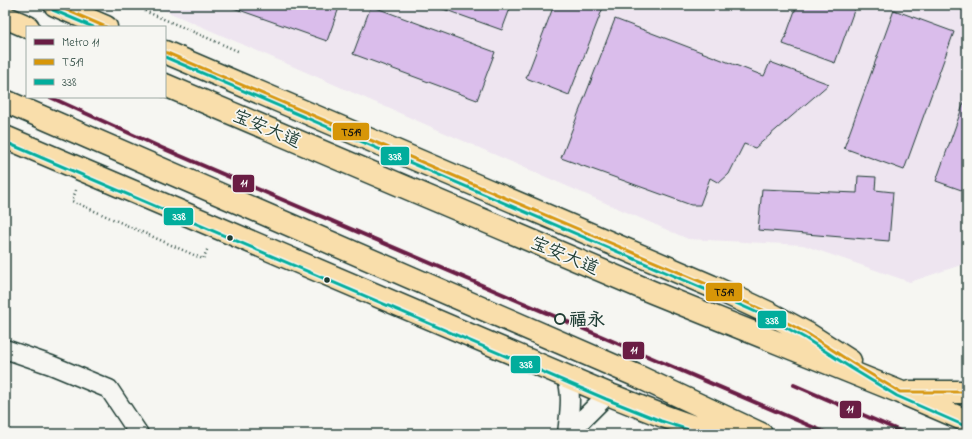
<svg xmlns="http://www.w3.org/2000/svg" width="972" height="439" viewBox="0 0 972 439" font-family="'Indie Flower','LXGW WenKai TC',sans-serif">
	<rect width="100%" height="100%" fill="#f6f6f2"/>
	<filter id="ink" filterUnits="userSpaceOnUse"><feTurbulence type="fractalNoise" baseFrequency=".025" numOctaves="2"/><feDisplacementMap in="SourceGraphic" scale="8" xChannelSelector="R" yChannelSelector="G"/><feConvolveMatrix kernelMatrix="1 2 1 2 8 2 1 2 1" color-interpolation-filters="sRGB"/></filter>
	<g filter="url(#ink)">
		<!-- built -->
		<path fill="#eee5f0" d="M152,5H967V263L910,282L803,245L688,239Z"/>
		<!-- building -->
		<path fill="#dabdeb" stroke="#1f3d34" d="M225,5H340L327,41Z
			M432,5H507L511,6L502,30Z
			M554,5H604L569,95L526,78Z
			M797,5H856L835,63L783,44Z
			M371,6L495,52L477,100L353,54Z
			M894,10L954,32L904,170L844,148Z
			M615,19L764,76L770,62L829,84L755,148L744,144L729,174L719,183L710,178L700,205H691L561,158Z
			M967,94V192L936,181Z
			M858,176L876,177L875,190L893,192L889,241L758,230L762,189L857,193Z"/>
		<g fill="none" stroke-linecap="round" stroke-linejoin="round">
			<!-- minor casing -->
			<g stroke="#1f3d34" stroke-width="21">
				<path id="minor" d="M5,349L51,365L109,389L139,434
					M566,376C573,395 569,414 567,434
					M568,434L608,394"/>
			</g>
			<!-- major casing -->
			<g stroke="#1f3d34" stroke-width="25">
				<path id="major" d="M55,5L106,27
					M5,17L28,27
					M165,52L711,286L769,313L808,334L850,361
					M165,85L652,292L900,392L967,421
					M5,101L635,375L761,434
					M5,137L608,394C645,409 681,424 719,434
					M910,392H967"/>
			</g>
			<!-- path -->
			<path stroke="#1f3d34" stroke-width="2.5" stroke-dasharray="1 3" stroke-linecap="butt" d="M145,11L240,52
				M76,190L72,201L203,259L208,248"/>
			<!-- minor -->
			<use href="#minor" stroke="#f6f6f2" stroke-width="18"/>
			<!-- major -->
			<use href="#major" stroke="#f9deab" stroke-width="22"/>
			<!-- bus-1 casing -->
			<g stroke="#f6f6f2" stroke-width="6">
				<path id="bus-1" d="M55,5L106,27
					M165,52L711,286L769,313L808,334L854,364L900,392
					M900,392H967"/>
			</g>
			<!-- bus-2 casing -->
			<g stroke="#f6f6f2" stroke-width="6">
				<path id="bus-2" d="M53,10L93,27
					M165,57L709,291L767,317L805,338L851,368L897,396L965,426
					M5,142L606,399L661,421L701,434"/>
			</g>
			<!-- bus-1 -->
			<use href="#bus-1" stroke="#d79608" stroke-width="3"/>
			<!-- bus-2 -->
			<use href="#bus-2" stroke="#01ad9c" stroke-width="3"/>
			<!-- metro-1 casing -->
			<g stroke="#f6f6f2" stroke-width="7">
				<path id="metro-1" d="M50,97L162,148L829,434
					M794,385L907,434"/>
			</g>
			<!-- metro-1 -->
			<use href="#metro-1" stroke="#6a1d44" stroke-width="4"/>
		</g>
	</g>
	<!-- markers -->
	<g fill="#1f3d34" stroke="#f6f6f2" stroke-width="1.5">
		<circle cx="230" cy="238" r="3.5"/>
		<circle cx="327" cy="280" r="3.5"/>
	</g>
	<circle fill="#f6f6f2" stroke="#1f3d34" stroke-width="2" cx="560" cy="319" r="5"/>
	<g text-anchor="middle" stroke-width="3.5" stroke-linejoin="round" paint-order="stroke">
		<!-- street labels -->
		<g font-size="18" fill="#1f3d34" stroke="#f6f6f2">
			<text transform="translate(267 128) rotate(23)" y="6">宝安大道</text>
			<text transform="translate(565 255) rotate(23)" y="6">宝安大道</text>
		</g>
		<!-- stop labels -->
		<g font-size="18" font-weight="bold" fill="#1f3d34" stroke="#f6f6f2" text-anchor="start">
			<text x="569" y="325">福永</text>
		</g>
	</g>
	<g stroke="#f6f6f2" stroke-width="1.5">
		<rect x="332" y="122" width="38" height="19" rx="4" fill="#d79608"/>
		<rect x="380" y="146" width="30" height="20" rx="4" fill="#01ad9c"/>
		<rect x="232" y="174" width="23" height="19" rx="4" fill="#6a1d44"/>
		<rect x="163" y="207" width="31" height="19" rx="4" fill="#01ad9c"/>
		<rect x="705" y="282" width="38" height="20" rx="4" fill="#d79608"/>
		<rect x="757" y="310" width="30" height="19" rx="4" fill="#01ad9c"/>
		<rect x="622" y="341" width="23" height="19" rx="4" fill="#6a1d44"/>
		<rect x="510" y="355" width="31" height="19" rx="4" fill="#01ad9c"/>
		<rect x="839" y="400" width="23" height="19" rx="4" fill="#6a1d44"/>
	</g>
	<g font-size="11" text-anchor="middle" font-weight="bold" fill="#fff">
		<text x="395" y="160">338</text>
		<text x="244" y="187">11</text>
		<text x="179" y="220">338</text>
		<text x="772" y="324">338</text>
		<text x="634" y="354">11</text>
		<text x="526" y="368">338</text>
		<text x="850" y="413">11</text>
	</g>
	<g font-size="11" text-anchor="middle" font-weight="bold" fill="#111">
		<text x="351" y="136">T519</text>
		<text x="724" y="296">T519</text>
	</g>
	<!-- margin -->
	<rect width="972" height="439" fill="none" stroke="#f6f6f2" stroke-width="20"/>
	<rect x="10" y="10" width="952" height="419" fill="none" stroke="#1f3d34" stroke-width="1.5" filter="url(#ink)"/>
	<!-- legend -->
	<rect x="26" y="26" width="140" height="72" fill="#f6f6f2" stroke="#a0aca6"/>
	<rect x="34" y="39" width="20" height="6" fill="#6a1d44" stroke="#a0aca6"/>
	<text x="62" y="46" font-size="12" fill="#1f3d34">Metro 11</text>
	<rect x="34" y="59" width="20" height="6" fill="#d79608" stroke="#a0aca6"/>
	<text x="62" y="66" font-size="12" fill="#1f3d34">T519</text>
	<rect x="34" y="79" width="20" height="6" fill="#01ad9c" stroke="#a0aca6"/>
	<text x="62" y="86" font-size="12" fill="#1f3d34">338</text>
</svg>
